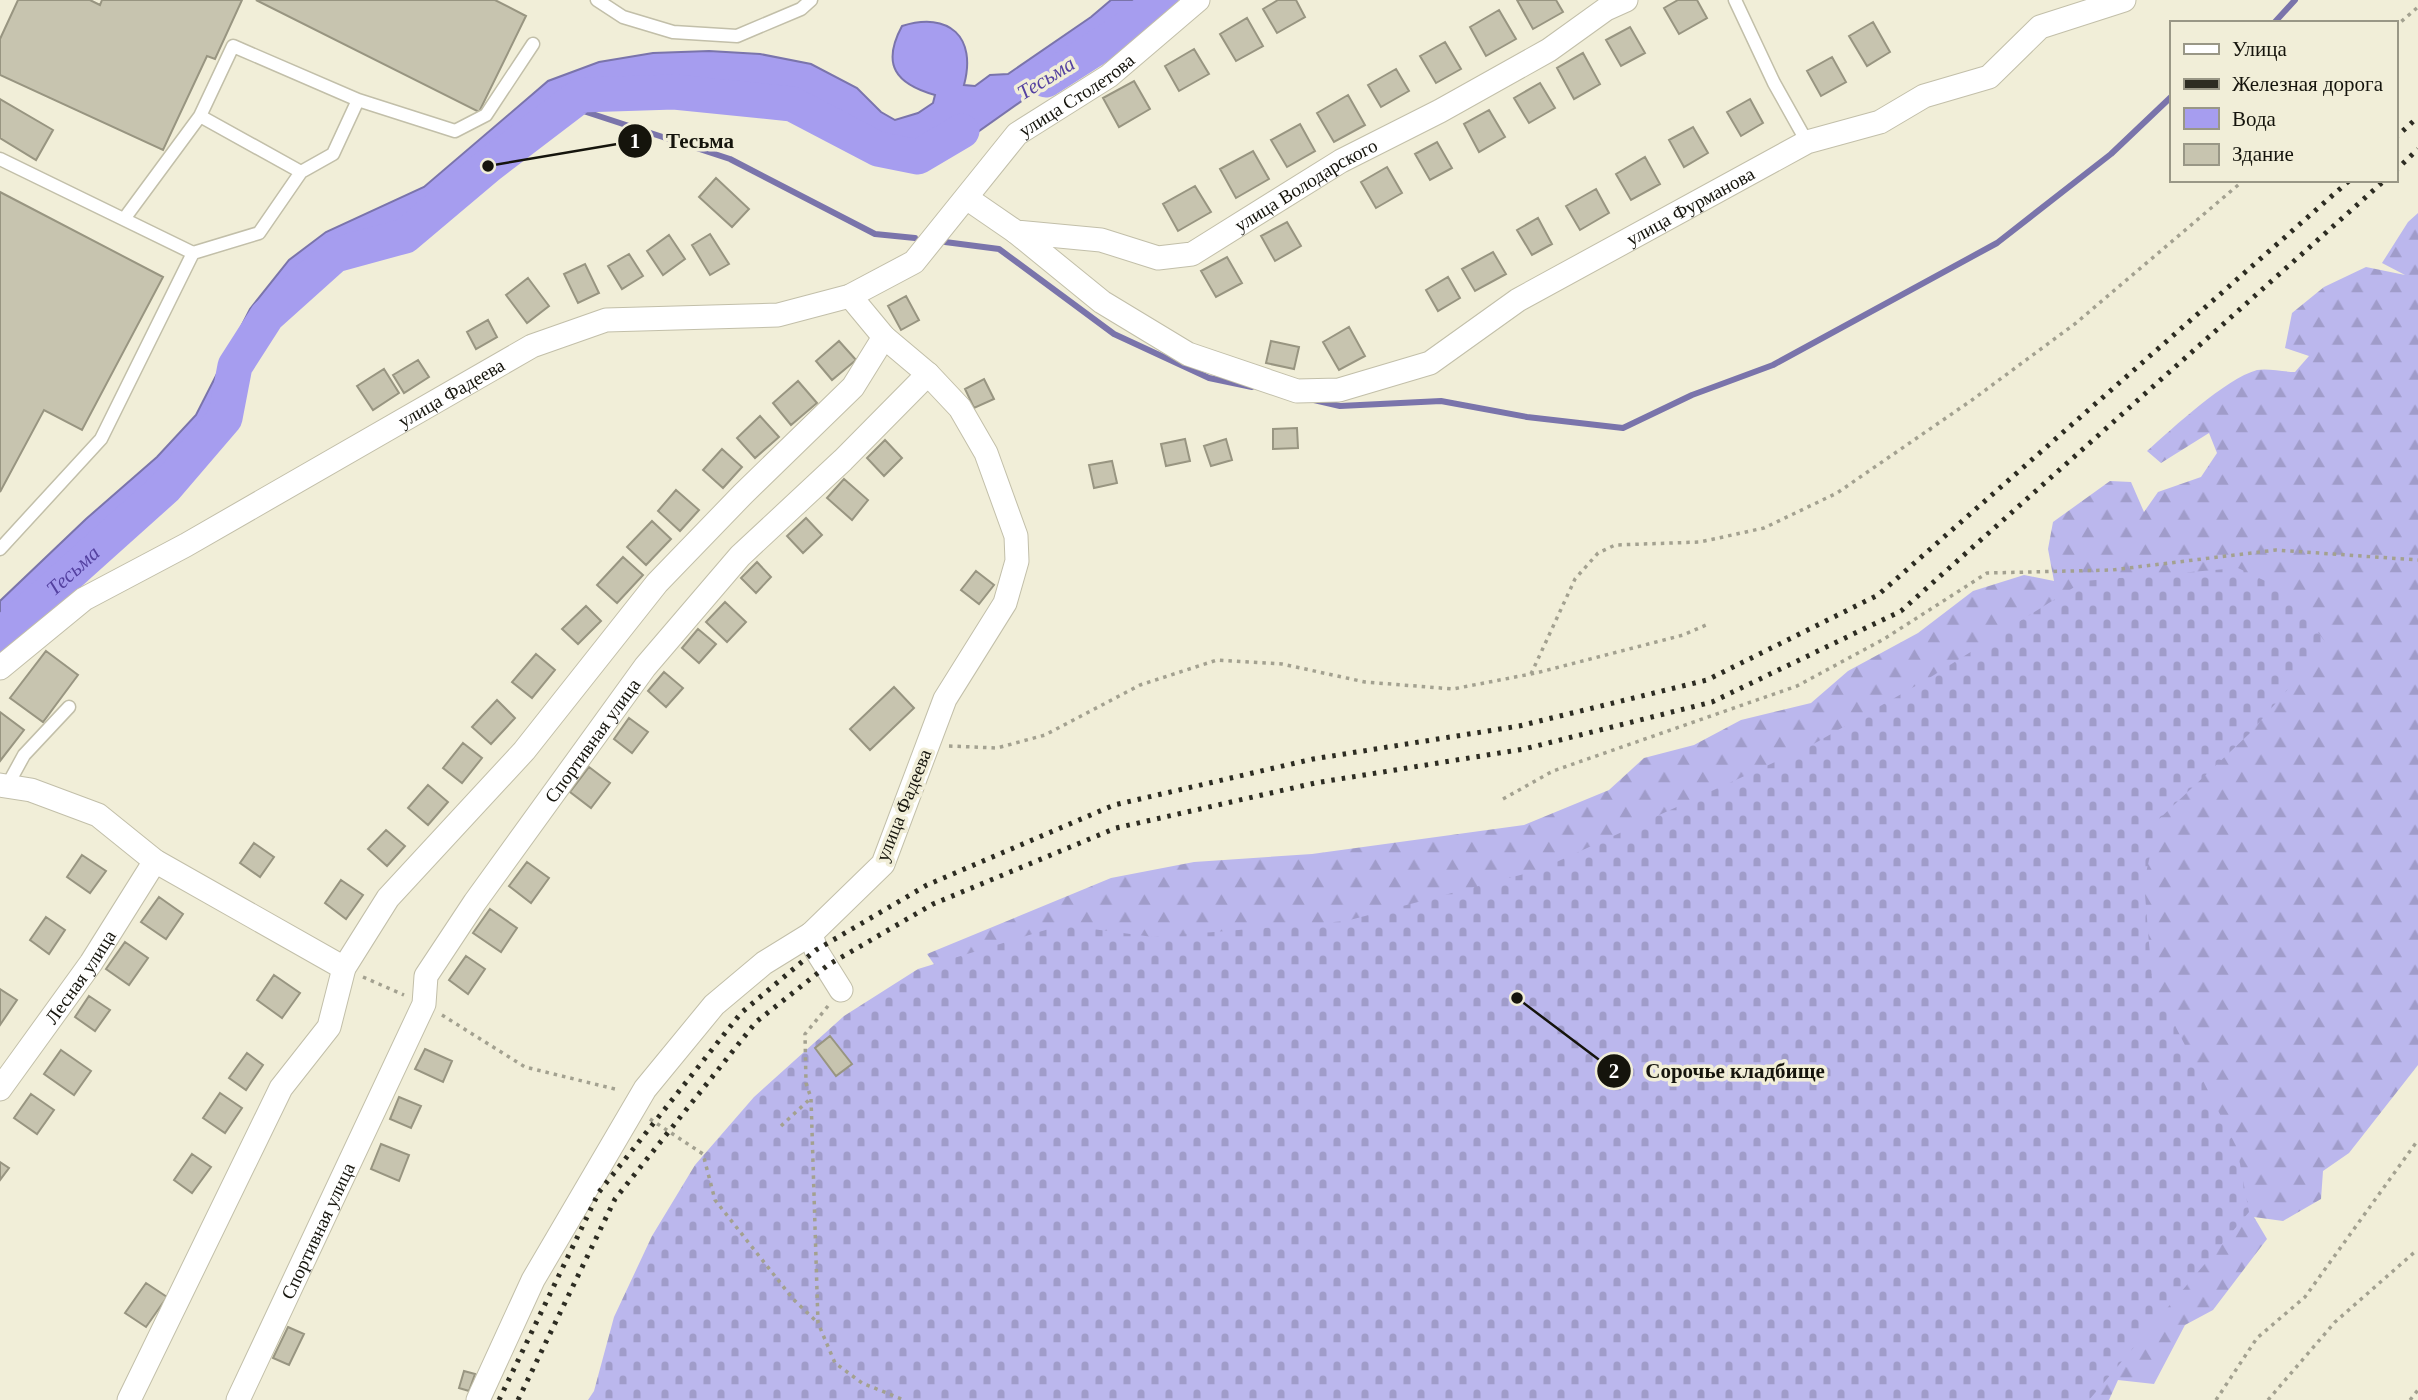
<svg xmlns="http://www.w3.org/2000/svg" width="2418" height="1400" viewBox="0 0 2418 1400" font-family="'Times New Roman',serif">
	<defs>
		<pattern id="forest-firs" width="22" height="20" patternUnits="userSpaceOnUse" patternTransform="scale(1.75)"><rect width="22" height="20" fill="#bbb7ed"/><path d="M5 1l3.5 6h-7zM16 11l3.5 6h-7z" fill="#a09cca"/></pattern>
		<pattern id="cemetery-stones" width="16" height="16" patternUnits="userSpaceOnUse" patternTransform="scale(1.75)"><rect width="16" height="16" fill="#bbb7ed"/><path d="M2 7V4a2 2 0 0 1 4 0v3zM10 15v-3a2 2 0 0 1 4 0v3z" fill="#a09cca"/></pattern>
	</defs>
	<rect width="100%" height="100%" fill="#f1eed8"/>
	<!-- forest -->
	<path fill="url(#forest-firs)" d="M2418,213V1065L2349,1153L2323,1171L2321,1199L2283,1221L2254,1217L2267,1239L2213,1310L2185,1325L2154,1384L2118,1380L2109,1400H886L946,982L927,954L1111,878L1194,862L1312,854L1524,825L1609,790L1644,758L1694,745L1741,720L1811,703L1848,671L1918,633L1973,591L2024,575L2054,581L2048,549L2053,522L2110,481L2131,482L2144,512L2158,492L2201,477L2217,453L2209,433L2161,463L2147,451C2173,428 2225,379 2257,370C2268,368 2284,372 2295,372L2309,356L2285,348L2292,313L2324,287L2366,267L2405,275L2382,263L2408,222Z"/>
	<!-- cemetery -->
	<path fill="url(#cemetery-stones)" d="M2238,568L2284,590L2327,644L2249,734L2158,820L2144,882L2152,980L2237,1148L2249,1212L2089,1400H588L594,1391L614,1317L652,1236L695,1165L754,1097L844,1016L918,969L1062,925L1153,937L1346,921L1539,870L1810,746L1926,680L2084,581Z"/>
	<!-- water -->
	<path fill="#a69def" stroke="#7a74ab" stroke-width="2" d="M1111,0H1153L1077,62L955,148L929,155L889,148L842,114L795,93L672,81L617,90L544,113L510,144L480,178L445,202L411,221L363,239L308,271L268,310L245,349L228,403L159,490L135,505L83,545L44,587L0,626V601L86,519L157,457L196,415L250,309L289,260L326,232L424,187L548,81L599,62L653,53L709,51L760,54L811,64L857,88L881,112L895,120L918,113L933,103L935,95C896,84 881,65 902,26C949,11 977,37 964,85L975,86L990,75L1008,74L1091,17Z"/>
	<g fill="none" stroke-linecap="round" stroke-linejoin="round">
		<!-- stream -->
		<path stroke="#7a74ab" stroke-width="6" d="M2274,23L2295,0
			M568,106L730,159L875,234L915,238
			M945,242L999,249L1114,334L1209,378L1252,387
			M1314,400L1340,406L1441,401L1527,417L1623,428L1692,395L1773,365L1997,243L2111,154L2171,97"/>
		<!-- river -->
		<g stroke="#a69def" stroke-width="35">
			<path d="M1046,80L1126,29L1161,0"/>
			<path id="s1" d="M0,636L165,488L225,418L235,366L267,316L335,255L405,236L488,166L581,95L674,92L792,104L878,149L918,157L962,131"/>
		</g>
	</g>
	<!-- building -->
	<path fill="#c7c4af" stroke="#989581" stroke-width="2" d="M18,0H90L100,5L102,0H242L215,59L207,56L163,150L0,75V39Z
		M256,0H495L526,16L479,112Z
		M1278,0H1296L1305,17L1277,33L1263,9Z
		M1517,0H1556L1563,12L1533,29Z
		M1678,0H1697L1707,18L1679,34L1664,8Z
		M1499,10L1516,39L1486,56L1470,27Z
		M1247,18L1263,46L1236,61L1220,34Z
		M1873,22L1890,52L1867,66L1849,36Z
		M1630,27L1645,53L1621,66L1606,40Z
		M1445,42L1461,69L1436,83L1420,56Z
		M1194,49L1209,74L1179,91L1165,66Z
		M1583,53L1600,84L1574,99L1557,68Z
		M1832,57L1846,82L1821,96L1807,71Z
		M1396,69L1409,91L1381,107L1368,85Z
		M1134,81L1150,109L1119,127L1103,98Z
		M1540,83L1555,108L1529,123L1514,98Z
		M1348,95L1365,125L1334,142L1317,113Z
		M0,99L53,130L36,160L0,138Z
		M1750,99L1763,123L1741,136L1727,112Z
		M1489,110L1505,137L1479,152L1464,124Z
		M1300,124L1315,151L1287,167L1271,140Z
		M1693,127L1708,153L1684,167L1669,140Z
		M1437,142L1452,168L1430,180L1415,154Z
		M1253,151L1269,179L1236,198L1220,169Z
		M1645,157L1660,184L1631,200L1616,174Z
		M1387,167L1402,193L1376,208L1361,182Z
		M716,178L749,209L732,227L699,197Z
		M1195,186L1211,212L1178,231L1163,204Z
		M1596,189L1609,213L1580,230L1566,206Z
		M0,192L163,277L82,430L44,410L0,492Z
		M1538,218L1552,244L1532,255L1517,230Z
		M1287,222L1301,246L1275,261L1261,236Z
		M710,234L729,264L710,275L692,245Z
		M669,235L685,259L663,275L647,251Z
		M1493,252L1506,274L1475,291L1462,269Z
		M629,254L643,276L622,289L608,266Z
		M1227,257L1242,283L1216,297L1201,271Z
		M585,264L599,293L578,303L564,274Z
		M1448,277L1460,298L1438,311L1426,290Z
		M528,278L549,306L527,323L506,295Z
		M906,296L919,320L901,330L888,306Z
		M488,320L497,337L476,349L467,332Z
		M1349,327L1365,356L1339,370L1323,342Z
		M839,341L856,360L832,380L816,361Z
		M1271,341L1299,347L1294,369L1266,363Z
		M418,360L429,377L404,393L393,375Z
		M384,369L399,393L373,410L357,386Z
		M984,379L994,399L974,408L965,389Z
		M798,381L817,403L791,425L773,403Z
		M760,416L779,437L755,458L737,438Z
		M1297,428L1298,448L1273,449V429Z
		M1185,439L1190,461L1166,466L1161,444Z
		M1226,439L1232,460L1211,466L1204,446Z
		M885,440L902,458L884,476L867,458Z
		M722,449L742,467L723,488L703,470Z
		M1112,461L1117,483L1094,488L1089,465Z
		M844,479L868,500L852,520L827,498Z
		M676,490L699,510L680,531L658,511Z
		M806,518L822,535L803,553L787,536Z
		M652,521L671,539L646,565L627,547Z
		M623,557L643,575L617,603L597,585Z
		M757,562L771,577L756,593L741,578Z
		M976,571L994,585L979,604L961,590Z
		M725,602L746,622L727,642L706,622Z
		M586,606L601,621L578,644L562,629Z
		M698,629L716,644L699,663L682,648Z
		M46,651L78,675L43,722L10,698Z
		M536,654L555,670L532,698L512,682Z
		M664,672L683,688L666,707L648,691Z
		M894,687L914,708L870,750L850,729Z
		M497,700L515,718L491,744L472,727Z
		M0,712L24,730L0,761Z
		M629,718L648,732L632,753L614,739Z
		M463,743L482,758L462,783L443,768Z
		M589,767L610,783L591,808L570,792Z
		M428,785L448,802L428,825L408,808Z
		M386,830L405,846L387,866L368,849Z
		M254,843L274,857L260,877L240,863Z
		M82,855L106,871L90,893L67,877Z
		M527,862L549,878L531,903L509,886Z
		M341,880L363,895L346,919L325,903Z
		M159,897L183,914L166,939L141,922Z
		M490,909L517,928L501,952L473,933Z
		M46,917L65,930L49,954L30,940Z
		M125,942L148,958L129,985L106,969Z
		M466,956L485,969L468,994L449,980Z
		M274,975L300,993L282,1018L257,1000Z
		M0,989L17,1000L0,1025Z
		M89,996L110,1010L95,1031L75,1017Z
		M830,1036L852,1064L836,1076L815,1048Z
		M425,1049L452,1061L443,1082L415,1069Z
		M61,1050L91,1071L74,1095L44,1074Z
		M247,1053L263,1065L246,1090L229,1078Z
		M220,1093L242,1108L225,1133L203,1118Z
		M31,1094L54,1110L37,1134L14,1118Z
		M399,1097L421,1106L411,1128L390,1119Z
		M381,1144L409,1155L399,1181L371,1169Z
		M192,1154L211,1167L192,1193L174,1180Z
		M0,1162L9,1168L0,1180Z
		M146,1283L167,1297L146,1327L125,1313Z
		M288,1327L304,1334L289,1365L273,1358Z
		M464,1371L475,1374L469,1391L459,1388Z"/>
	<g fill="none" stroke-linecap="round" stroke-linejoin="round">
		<!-- lane casing -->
		<g stroke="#c2bfa9" stroke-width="15">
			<path id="lane" d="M597,0L623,17L673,32L737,36L801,9L811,0
				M1735,0L1774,83L1807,142
				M200,116L301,172
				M0,159L193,253L101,439L0,549
				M124,219L200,116L233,46L358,100
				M193,253L259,233L301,172L333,154L358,100L455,131L486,115L533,44
				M7,786L24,755L69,707"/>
		</g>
		<!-- street casing -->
		<g stroke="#c2bfa9" stroke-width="25">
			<g id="street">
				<path id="s2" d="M968,199L1016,232L1101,240L1158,258L1192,254L1341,161L1440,111L1549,50L1606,9L1626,0"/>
				<path id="s3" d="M1016,232L1102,302L1188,354L1297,391L1339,390L1430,363L1518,300L1807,142L1880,122L1924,96L1989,77L2040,27L2124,0"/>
				<path d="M850,296L884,337L928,374"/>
				<path id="s4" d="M0,668L84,599L186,545L532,346L606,320L778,315L850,296L914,262L1017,134L1109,76L1198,0"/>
				<path d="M0,785L31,790L98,815L155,861L344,968"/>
				<path id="s5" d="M0,1089L91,963L155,861"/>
				<path d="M129,1400L281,1088L329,1027L344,968L388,898L524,751L657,583L743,494L853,387L884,337"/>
				<path id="s6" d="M238,1400L424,1004L426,976L475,902L645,667L740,556L843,460L928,374L960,408L986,453L1016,536L1017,561L1005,603L945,699L883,864L811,934L816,950L841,990"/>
				<path d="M478,1400L533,1280L645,1089L714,1005L764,963L811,934"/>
			</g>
		</g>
		<!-- path -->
		<path stroke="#a3a190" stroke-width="3.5" stroke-dasharray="3.5 5" stroke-linecap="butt" d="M2395,27L2418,7
			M1531,674L1575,579L1598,553L1615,545L1700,542L1764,528L1837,493L1972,400L2076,323L2244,180
			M949,746L997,748L1045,735L1140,685L1217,660L1282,664L1365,682L1453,689L1536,673L1683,635L1706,625
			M1503,799L1553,771L1797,686L1884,639L1987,573L2112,570L2276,550L2418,560
			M363,977L404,995
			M828,1006L805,1034L806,1083L811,1098L818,1323L835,1363L862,1383L904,1400
			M442,1015L525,1067L619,1090
			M650,1119L703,1154L715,1200L793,1299L818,1323
			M781,1126L811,1098
			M2216,1400L2257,1338L2305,1297L2418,1140
			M2268,1400L2335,1322L2417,1250
			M2410,1400L2418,1390"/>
		<!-- lane -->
		<use href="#lane" stroke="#fff" stroke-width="12"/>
		<!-- street -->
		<use href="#street" stroke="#fff" stroke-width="23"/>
		<!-- rail -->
		<path stroke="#2d2c22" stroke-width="5" stroke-dasharray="3.5 7" stroke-linecap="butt" d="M2395,138L2418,117
			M2395,171L2418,149
			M499,1400L599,1192L741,1013L816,950L927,885L1114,805L1313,759L1519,726L1707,680L1878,595L2350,180
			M518,1400L615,1199L756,1022L828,965L933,904L1116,828L1315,783L1524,749L1712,702L1901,611L2385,180"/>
	</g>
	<g text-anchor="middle" stroke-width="7" stroke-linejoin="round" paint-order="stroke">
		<!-- street labels -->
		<g font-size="19" fill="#15140c" stroke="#f1eed8">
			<text dy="7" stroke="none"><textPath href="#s4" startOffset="1256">улица Столетова</textPath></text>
			<text dy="7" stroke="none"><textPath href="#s2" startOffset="371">улица Володарского</textPath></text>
			<text dy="7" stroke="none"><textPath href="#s3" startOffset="768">улица Фурманова</textPath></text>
			<text dy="7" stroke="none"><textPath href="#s4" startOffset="530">улица Фадеева</textPath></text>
			<text dy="7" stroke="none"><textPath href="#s6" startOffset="754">Спортивная улица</textPath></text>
			<text transform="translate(903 805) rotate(-68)" y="7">улица Фадеева</text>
			<text dy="7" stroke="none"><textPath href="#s5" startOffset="138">Лесная улица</textPath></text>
			<text dy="7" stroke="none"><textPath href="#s6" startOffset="187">Спортивная улица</textPath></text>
		</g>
		<!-- water labels -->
		<g font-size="21" font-style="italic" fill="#5441a0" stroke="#f1eed8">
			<text transform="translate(1046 78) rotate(-32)" y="7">Тесьма</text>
			<text dy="7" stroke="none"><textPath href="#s1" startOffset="98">Тесьма</textPath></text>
		</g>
	</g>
	<!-- callouts -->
	<path fill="none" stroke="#15140c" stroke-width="2.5" d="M488 166L635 141M1517 998L1614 1071"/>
	<g fill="#15140c" stroke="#f1eed8" stroke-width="2.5">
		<circle cx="488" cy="166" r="7"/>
		<circle cx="1517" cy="998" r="7"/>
		<circle cx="635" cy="141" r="18"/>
		<circle cx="1614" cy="1071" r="18"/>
	</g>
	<g font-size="21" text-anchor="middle" font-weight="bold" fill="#fff">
		<text x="635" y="148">1</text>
		<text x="1614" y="1078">2</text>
	</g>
	<g font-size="21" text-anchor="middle" font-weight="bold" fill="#15140c" stroke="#f1eed8" stroke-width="7" stroke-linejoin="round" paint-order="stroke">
		<text x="700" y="148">Тесьма</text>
		<text x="1735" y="1078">Сорочье кладбище</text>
	</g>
	<!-- legend -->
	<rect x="2170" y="21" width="228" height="161" fill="#f1eed8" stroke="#999786" stroke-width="2"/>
	<rect x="2184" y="44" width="35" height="10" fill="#ffffff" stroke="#999786" stroke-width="2"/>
	<text x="2232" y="56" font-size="21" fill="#15140c">Улица</text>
	<rect x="2184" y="79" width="35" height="10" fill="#2d2c22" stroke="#999786" stroke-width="2"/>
	<text x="2232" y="91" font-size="21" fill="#15140c">Железная дорога</text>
	<rect x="2184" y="108" width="35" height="21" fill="#a69def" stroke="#999786" stroke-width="2"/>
	<text x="2232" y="126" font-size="21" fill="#15140c">Вода</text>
	<rect x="2184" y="144" width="35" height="21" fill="#c7c4af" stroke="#999786" stroke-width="2"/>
	<text x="2232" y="161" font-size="21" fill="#15140c">Здание</text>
</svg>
